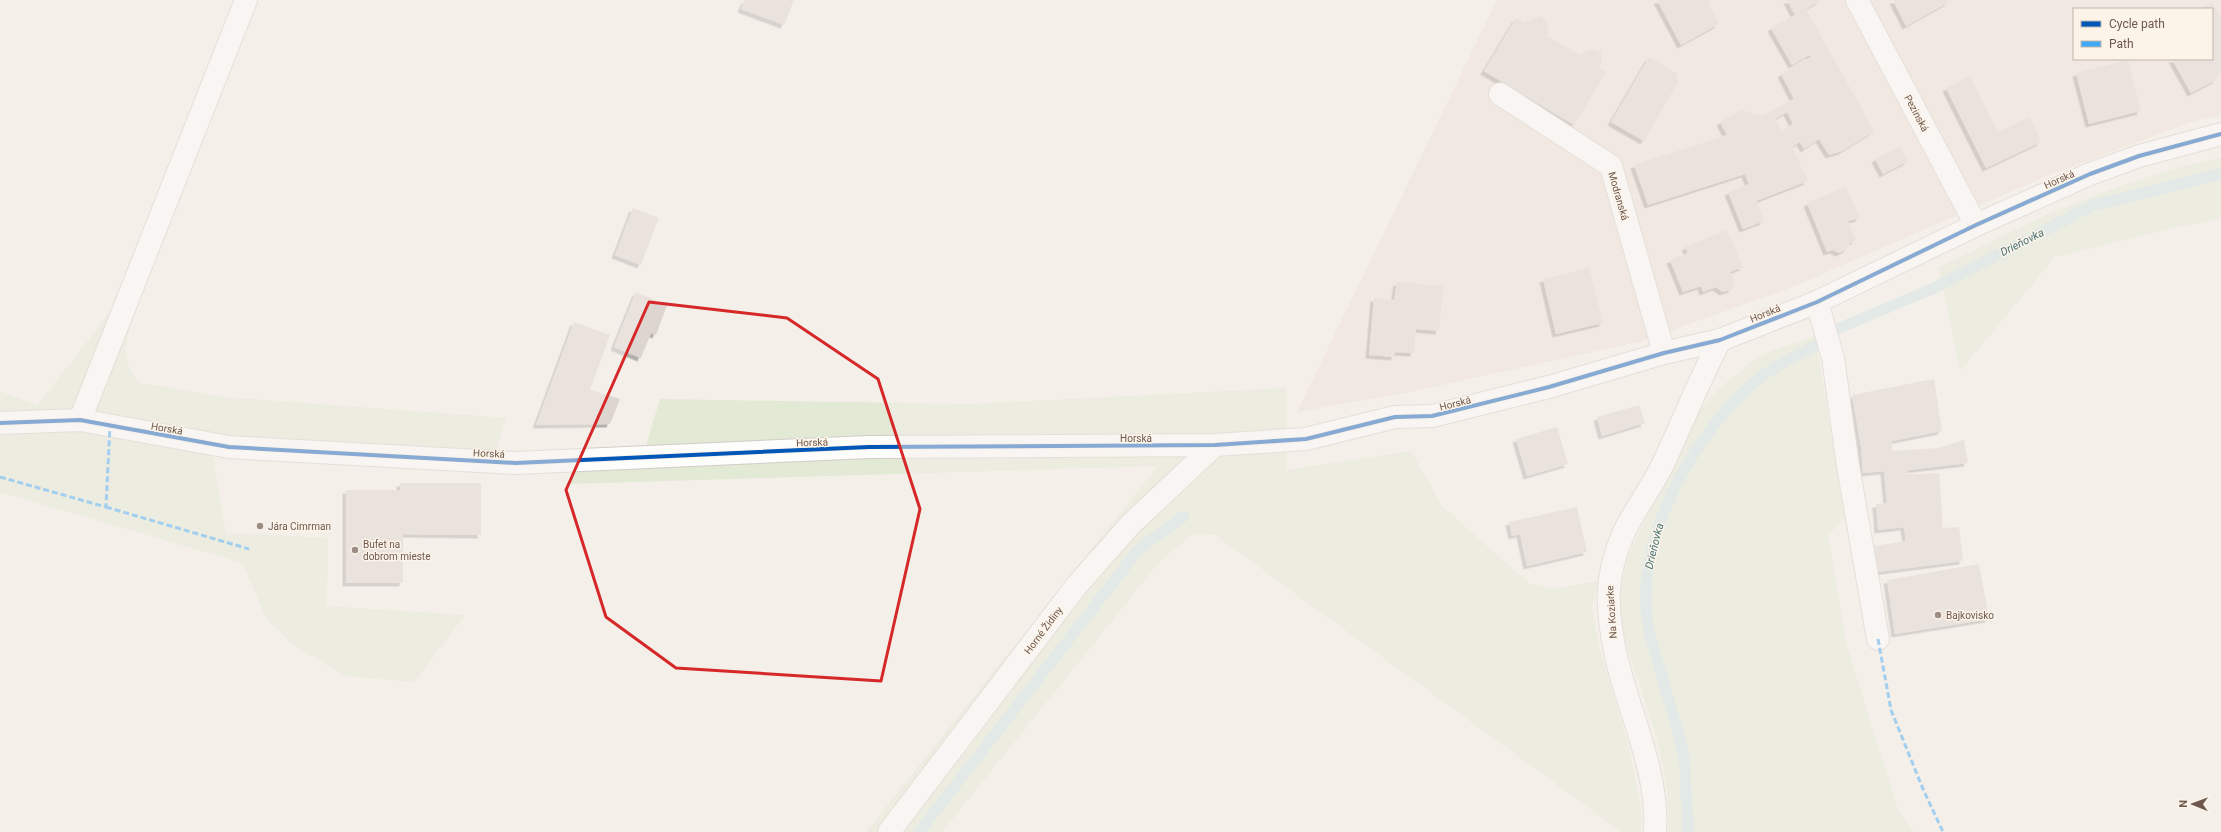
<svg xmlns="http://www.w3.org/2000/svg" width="2221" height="832" viewBox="0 0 2221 832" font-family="Roboto,sans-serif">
	<defs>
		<filter id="shadow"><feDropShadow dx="-3.5" dy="3.5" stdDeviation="0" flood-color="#0004"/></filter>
	</defs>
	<rect width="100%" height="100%" fill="#f4efe9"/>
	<!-- residential -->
	<path fill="#ece1d7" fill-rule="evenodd" d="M1497,0H2221V115L2191,122L2044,177L1795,286L1642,341L1410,392L1297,412ZM2074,9H2212V59H2074Z"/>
	<!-- green -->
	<path fill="#e2e9d5" d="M2221,158V219L2182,226L2055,257L1960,371L1939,267C1970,253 2000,236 2031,222C2092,196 2156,170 2221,158Z
		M111,311L130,324C126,349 121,364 141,383L222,397L506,418L495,455L210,440L226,533L328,538L327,606L465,615L414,682L345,676L291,643L266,619L243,563L0,492V391L37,406Z
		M1815,336L1845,518L1828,535L1846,643L1898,810L1914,832H1668C1671,783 1657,736 1642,691C1635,669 1626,647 1622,624C1613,563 1645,524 1671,473C1683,450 1688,425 1704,405C1715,392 1730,379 1744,368C1764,351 1791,344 1815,336Z
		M1286,388L1287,470L1411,451L1443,507L1530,584L1553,589L1598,581L1592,608L1599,647L1629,748L1642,816L1641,832H1622L1215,535L1195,533L1161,560L942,832H866L1158,466L567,484L576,472L639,469L660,399L971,404Z"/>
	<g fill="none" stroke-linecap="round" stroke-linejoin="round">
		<!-- stream -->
		<path stroke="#cce2e2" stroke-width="11" d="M1830,332L1932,289L2094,205L2221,174
			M919,832L1139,549L1184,516
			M1688,832C1689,820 1687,808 1686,796C1685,782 1686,767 1683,753C1674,713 1660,674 1650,634C1628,548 1695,428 1762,376C1778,364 1799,355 1817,345"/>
	</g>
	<!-- building -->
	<path fill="#ddd5cf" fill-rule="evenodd" filter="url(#shadow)" d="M745,0H794L784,25L741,9Z
		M1657,0H1712L1708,2L1719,24L1681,45Z
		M1787,0H1821L1806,9L1874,131L1842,151L1829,155L1819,139L1804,149L1800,142L1792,147L1808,181L1756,201L1764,221L1743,229L1728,192L1749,184L1745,174L1648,205L1634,165L1727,135L1720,122L1741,110L1762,116L1794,99L1781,74L1811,57L1809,55L1792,65L1771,28L1795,15ZM1787,112L1793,124L1782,131L1775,119Z
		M1893,0H1947L1949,2L1906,26Z
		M2212,2L2221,19V72L2218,73L2216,80L2191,93L2172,59H2212V9H2200Z
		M1541,16L1546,21L1549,31L1546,35L1581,56L1584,52L1594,49L1601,52L1602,62L1599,67L1606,72L1574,125L1484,71L1516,18L1528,24L1531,19Z
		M1649,57L1676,73L1678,82L1644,141L1611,122Z
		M2128,60L2141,111L2089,124L2076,73Z
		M1970,76L1998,132L2030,117L2041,142L1986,168L1946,88Z
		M1900,146L1908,161L1883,174L1875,159Z
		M1846,187L1860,218L1848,221L1856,240L1850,243L1847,249L1839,253L1833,250L1827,252L1807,203Z
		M633,208L659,218L641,265L615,255Z
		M1727,230L1743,267L1730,272L1734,280L1732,289L1723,292L1716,287L1703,292L1701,286L1683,292L1670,260L1688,253L1685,247Z
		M1589,268L1603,323L1556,334L1543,279Z
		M1397,282L1443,286L1439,331L1416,329L1414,353L1395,352V357L1369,355L1374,298L1394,300Z
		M636,292L667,305L656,335L651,333L641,358L614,347Z
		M574,322L610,335L590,390L620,399L610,424L536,425Z
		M1934,379L1942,431L1892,441V451L1938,448L1964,440L1968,463L1908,470V474L1939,473L1943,528L1959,527L1963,561L1877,572L1874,546L1906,541L1904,527L1878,530L1876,504L1887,503L1884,471L1863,473L1861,446L1852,395Z
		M1639,405L1645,423L1602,436L1597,417Z
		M1557,427L1568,464L1527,476L1516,439Z
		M400,483H481V535L403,534V583H346V490H400Z
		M1577,507L1587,552L1527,566L1520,534L1512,536L1509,522Z
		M1979,564L1989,619L1895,634L1887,580Z"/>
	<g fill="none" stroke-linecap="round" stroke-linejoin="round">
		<!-- minor casing -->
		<g stroke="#d3ccc7" stroke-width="24">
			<path id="minor" d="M1857,0L1976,225
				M1500,94L1611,166L1664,353
				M1817,302L1833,358L1848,466L1878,639
				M80,420L246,0
				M0,423L80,420L229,447L516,463L869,447L1215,445L1306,439L1395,417L1432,416L1549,387L1664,353L1720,340L1817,302L1976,225L2090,174L2139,156L2221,134
				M889,832L1077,585L1131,524L1215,445
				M1655,832C1659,771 1629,714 1616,656C1606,609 1604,577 1624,532C1635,509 1652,487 1663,464C1682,423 1699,381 1720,340"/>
		</g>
		<!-- minor -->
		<use href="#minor" stroke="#fdfdfc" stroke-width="22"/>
		<!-- quiet -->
		<path stroke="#3fa9f5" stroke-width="3" stroke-dasharray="6 3" stroke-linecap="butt" d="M0,477L106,507L110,426
			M106,507L249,549
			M1878,639L1891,710L1923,789L1943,832"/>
		<!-- cycleway casing -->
		<g stroke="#fcf4e9" stroke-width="6">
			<path id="cycleway" d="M0,423L80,420L229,447L516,463L869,447L1215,445L1306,439L1395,417L1432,416L1549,387L1664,353L1720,340L1817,302L1976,225L2090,174L2139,156L2221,134"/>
		</g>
		<!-- cycleway -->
		<use href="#cycleway" stroke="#0057b8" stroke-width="4"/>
	</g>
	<!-- marked area -->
	<path d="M0 0H2221V832H0ZM649,302L787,318L878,379L920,509L881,681L676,668L606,617L566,490Z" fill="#f4efe9" fill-opacity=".55" fill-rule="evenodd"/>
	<path fill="none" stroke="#d62828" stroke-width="3" stroke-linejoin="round" d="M649,302L787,318L878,379L920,509L881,681L676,668L606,617L566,490Z"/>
	<!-- markers -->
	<g fill="#9d8c84" stroke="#fcf4e9" stroke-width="1.5">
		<circle cx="260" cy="526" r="4"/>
		<circle cx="355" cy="550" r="4"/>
		<circle cx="1938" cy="615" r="4"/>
	</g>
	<g text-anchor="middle" stroke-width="3" stroke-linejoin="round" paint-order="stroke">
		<!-- street labels -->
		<g font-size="10" fill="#6e574d" stroke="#fcf4e9">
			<text transform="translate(1917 113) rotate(62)" y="4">Pezinská</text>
			<text transform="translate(2059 179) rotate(-24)" y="4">Horská</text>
			<text transform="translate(1619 196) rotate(74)" y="4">Modranská</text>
			<text transform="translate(1765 313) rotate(-22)" y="4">Horská</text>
			<text transform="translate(1455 403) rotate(-14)" y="4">Horská</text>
			<text transform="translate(167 428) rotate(10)" y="4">Horská</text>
			<text x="1136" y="442">Horská</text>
			<text transform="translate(812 442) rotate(-2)" y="4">Horská</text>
			<text transform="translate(489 453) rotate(3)" y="4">Horská</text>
			<text transform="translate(1611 612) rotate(-94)" y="4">Na Koziarke</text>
			<text transform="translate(1043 630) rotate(-53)" y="4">Horné Židiny</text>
		</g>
		<!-- poi labels -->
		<g font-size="10" fill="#6e574d" stroke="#fcf4e9" text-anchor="start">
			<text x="268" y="530">Jára Cimrman</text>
			<text x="363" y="548">Bufet na<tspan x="363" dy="12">dobrom mieste</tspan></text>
			<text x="1946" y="619">Bajkovisko</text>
		</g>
		<!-- water labels -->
		<g font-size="11" font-style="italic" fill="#477378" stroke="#fcf4e9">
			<text transform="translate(2022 242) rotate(-27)" y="4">Drieňovka</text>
			<text transform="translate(1654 546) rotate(-76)" y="4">Drieňovka</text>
		</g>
	</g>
	<!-- legend -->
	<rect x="2073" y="8" width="140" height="52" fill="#fcf4e9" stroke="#c3b5ab"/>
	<rect x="2081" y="21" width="20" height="6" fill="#0057b8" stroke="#c3b5ab"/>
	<text x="2109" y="28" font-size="12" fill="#6e574d">Cycle path</text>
	<rect x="2081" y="41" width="20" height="6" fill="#3fa9f5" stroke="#c3b5ab"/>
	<text x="2109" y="48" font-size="12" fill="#6e574d">Path</text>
	<!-- north arrow -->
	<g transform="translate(2193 804) rotate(271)" stroke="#fcf4e9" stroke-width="3" paint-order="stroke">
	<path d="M0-3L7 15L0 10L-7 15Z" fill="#6e574d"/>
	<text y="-6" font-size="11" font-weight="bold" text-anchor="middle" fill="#6e574d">N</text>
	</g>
</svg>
